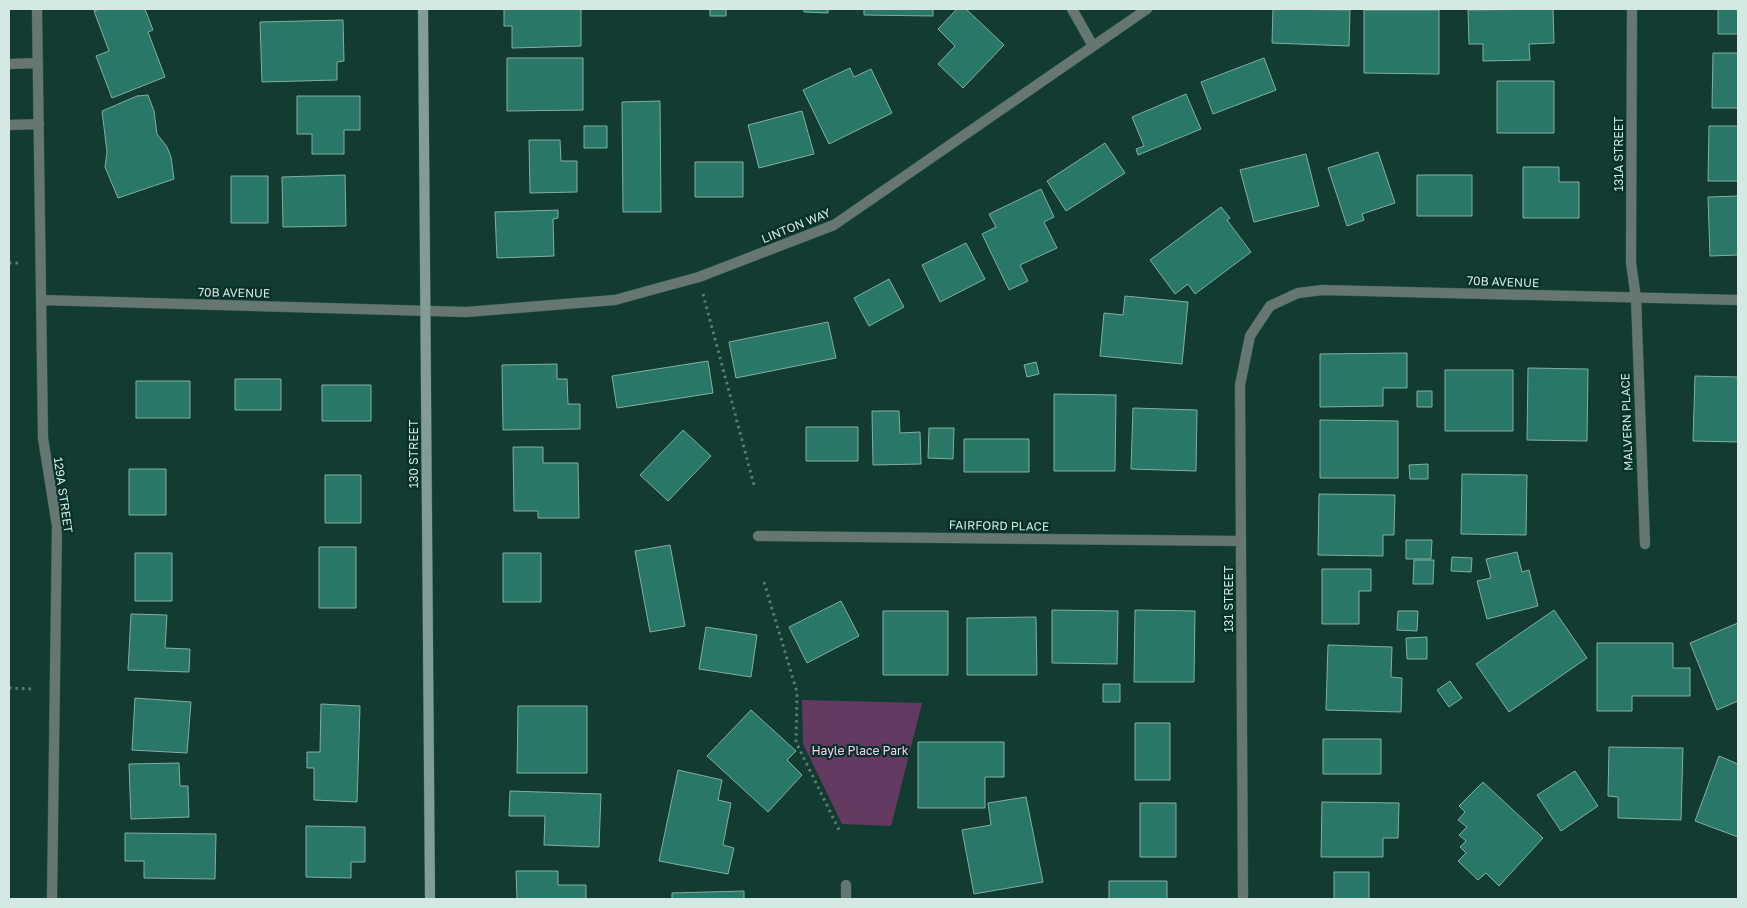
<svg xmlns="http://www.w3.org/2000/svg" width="1747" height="908" viewBox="0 0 1747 908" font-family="'Golos Text',sans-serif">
	<rect width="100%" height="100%" fill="#123b32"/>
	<!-- green -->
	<path fill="#653a60" d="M802,700L922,703L891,826L842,824L803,744Z"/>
	<!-- building -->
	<path fill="#297867" stroke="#83aea2" d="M100,9H145L153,30L148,32L165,77L112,98L96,56L109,51L94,11Z
		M504,9H581V46L512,48V26H504Z
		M710,9H726V16H710Z
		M804,9H828V13L804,12Z
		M864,9H933V16L864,15Z
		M957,9H966L1004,45L963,88L938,64L955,46L938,29Z
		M1273,9L1350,10L1349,46L1272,43Z
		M1553,9L1554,43L1529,44L1530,60L1483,61V44H1469L1468,10Z
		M1718,9H1738V34H1718Z
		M1364,10H1439V74L1364,73Z
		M343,20L344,61L337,62V80L262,82L260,22Z
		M1713,53H1738V108H1712Z
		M507,58H583V110L507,111Z
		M1264,58L1276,90L1213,114L1201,82Z
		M850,68L854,77L871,69L892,113L829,144L803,90Z
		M1497,81H1554V133H1497Z
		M1186,94L1201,129L1138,155L1136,149L1144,146L1132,117Z
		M148,95L154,111L157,134L167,147L171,157L174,179L118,198L105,167L107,152L102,111L137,96Z
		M297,96H360V130H344V154H312V134H297Z
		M660,101L661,212H623L622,102Z
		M802,111L814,154L759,168L748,125Z
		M584,126H607V148H584Z
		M1709,126H1738V181H1708Z
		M529,140H560L561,161H577V192L530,193Z
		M1105,143L1125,173L1066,211L1047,181Z
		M1378,152L1395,203L1362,214L1364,220L1347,226L1328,168Z
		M1306,154L1319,206L1254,222L1240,170Z
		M695,162H743V197H695Z
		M1523,167H1559V182H1579V218H1523Z
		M345,175L346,226L283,227L282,177Z
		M1417,175H1472V216H1417Z
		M231,176H268V223H231Z
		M1041,189L1054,217L1044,222L1057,248L1020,265L1028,281L1009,290L982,234L996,227L989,214Z
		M1738,196V255L1710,256L1708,197Z
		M1221,207L1230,218L1227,220L1251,252L1195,294L1188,284L1175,294L1150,260Z
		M558,210V218L553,219L554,256L497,258L495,212Z
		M966,243L985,279L940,302L922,265Z
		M889,279L904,307L869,326L854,298Z
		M1125,296L1188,302L1182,364L1100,356L1104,313L1123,315Z
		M828,322L836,358L736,378L729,342Z
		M1407,353V388H1383V406L1320,407V354Z
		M708,361L713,393L617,408L612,376Z
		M1036,362L1039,374L1027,377L1024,365Z
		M557,364V379H567L568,404H580V429L503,430L502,365Z
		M1528,368L1588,369L1587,441L1527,440Z
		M1445,370H1513V431H1445Z
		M1695,376L1738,377V442L1693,441Z
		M235,379H281V410H235Z
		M136,381H190V418H136Z
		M322,385H371V421H322Z
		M1417,391H1432V407H1417Z
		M1054,394L1116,395L1115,471H1054Z
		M1133,408L1197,410L1196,471L1131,469Z
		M872,411H899L900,433L920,432L921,464L873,465Z
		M1320,420L1398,421V478H1320Z
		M806,427H858V461H806Z
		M929,428H954L953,459L928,458Z
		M683,430L711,456L668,501L640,475Z
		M964,439H1029V472H964Z
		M513,447H543V463H578L579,518H538V511H514Z
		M1428,464V479H1410L1409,465Z
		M129,469H166V515H129Z
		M1462,474L1527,475L1526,535L1461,534Z
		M325,475H361V523H325Z
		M1319,494L1395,495L1394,535H1383V556L1318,555Z
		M1406,540H1432L1431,559H1406Z
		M670,545L685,626L650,632L635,551Z
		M319,547H356V608H319Z
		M1517,552L1522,572L1529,570L1538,606L1487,619L1477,581L1491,578L1486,559Z
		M135,553H172V601H135Z
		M503,553H541V602H503Z
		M1452,557L1472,558L1471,572L1451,571Z
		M1414,560H1434L1433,584H1413Z
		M1322,569H1371V591H1359V624H1322Z
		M841,601L859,636L807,663L789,627Z
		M1052,610L1118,611L1117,664L1052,663Z
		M1135,610L1195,611L1194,682H1134Z
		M1554,610L1587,658L1509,712L1476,664Z
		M883,611H948V675H883Z
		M1398,611H1418L1417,631L1397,630Z
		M131,614L167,615L165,648L190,649L189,672L128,670Z
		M1036,617L1037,675H967V618Z
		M1738,623V701L1717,710L1690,643Z
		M706,627L757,635L751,677L699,669Z
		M1427,637V659H1407L1406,638Z
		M1597,643H1673V668H1690V696H1632V711H1597Z
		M1328,645L1392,647L1391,677L1402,678L1401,712L1326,710Z
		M1450,681L1462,698L1449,707L1437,690Z
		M1103,684H1120V702H1103Z
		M135,698L191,702L187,753L132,750Z
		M321,704L360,706L357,802L314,800V768H307V752H320Z
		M518,706H587V773H517Z
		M751,710L796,751L787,760L802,775L768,812L707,756Z
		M1135,723H1170V780H1135Z
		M1323,739H1381V774H1323Z
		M918,742H1004V777H985V808H918Z
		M1609,747L1683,748L1681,820L1618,818V797L1608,796Z
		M1719,756L1738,764V837L1695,821Z
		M179,763L180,786H188L189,817L131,819L129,764Z
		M678,770L722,780L718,800L731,803L723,845L734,848L728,874L659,861Z
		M1575,771L1598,806L1561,831L1537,795Z
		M1483,782L1543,838L1499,886L1486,873L1478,880L1458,861L1466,853L1460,847L1466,841L1459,835L1467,827L1458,820L1465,812L1459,806Z
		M510,791L601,794L599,847L544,845L545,816H509Z
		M1026,797L1043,882L974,894L962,830L991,825L988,803Z
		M1322,802L1399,803L1398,838H1383V857H1321Z
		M1140,803H1176V857H1140Z
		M306,826L365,827V862H351V878L306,877Z
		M125,833L216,834L215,879L144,878V861H125Z
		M516,871H558V885H586V899H517Z
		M1334,872H1369V899H1334Z
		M1109,881H1167V899H1109Z
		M744,891V899H672V893Z"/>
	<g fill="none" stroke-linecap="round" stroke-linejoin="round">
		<!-- street casing -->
		<g stroke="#31574e" stroke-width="11">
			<path id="street" d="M37,9L43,438L57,526L52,899
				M1072,9L1093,46
				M1632,9L1631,263L1636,298L1645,544
				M9,64L38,63
				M9,125L39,124
				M41,300L466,312L615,300L644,292L699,277L834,225L1147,9
				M758,536L1241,541
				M846,899V885
				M1243,899L1240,385L1250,336L1270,306L1298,293L1323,290L1738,300"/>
		</g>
		<!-- secondary casing -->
		<g stroke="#31574e" stroke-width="11">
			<path id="secondary" d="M423,9L430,899"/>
		</g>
		<!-- path -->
		<path stroke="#5a7c74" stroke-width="3" stroke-dasharray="2.5 4" stroke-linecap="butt" d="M9,263H19
			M703,294L754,485
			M764,582L797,692L796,742L840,832
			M9,688L33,689"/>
		<!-- street -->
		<use href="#street" stroke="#667772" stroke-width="10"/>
		<!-- secondary -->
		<use href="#secondary" stroke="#819d95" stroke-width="10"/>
	</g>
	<g text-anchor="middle" stroke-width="4.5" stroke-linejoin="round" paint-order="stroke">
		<!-- street labels -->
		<g font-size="12" fill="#d4e9e3" stroke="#053128">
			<text transform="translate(1619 154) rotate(-90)" y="4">131A STREET</text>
			<text transform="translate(796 226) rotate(-22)" y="4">LINTON WAY</text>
			<text transform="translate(1503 282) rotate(2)" y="4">70B AVENUE</text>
			<text transform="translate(234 293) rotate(1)" y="4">70B AVENUE</text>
			<text transform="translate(1627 422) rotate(-92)" y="4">MALVERN PLACE</text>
			<text transform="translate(414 454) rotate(-90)" y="4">130 STREET</text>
			<text transform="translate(63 495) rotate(82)" y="4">129A STREET</text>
			<text transform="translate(999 526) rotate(1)" y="4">FAIRFORD PLACE</text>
			<text transform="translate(1229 599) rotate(-90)" y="4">131 STREET</text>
		</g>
		<!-- park labels -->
		<g font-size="12" fill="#fecbf6" stroke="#053128">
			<text x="860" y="755">Hayle Place Park</text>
		</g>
	</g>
	<!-- border -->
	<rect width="1747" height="908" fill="none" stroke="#d4e9e3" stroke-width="20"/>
</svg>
